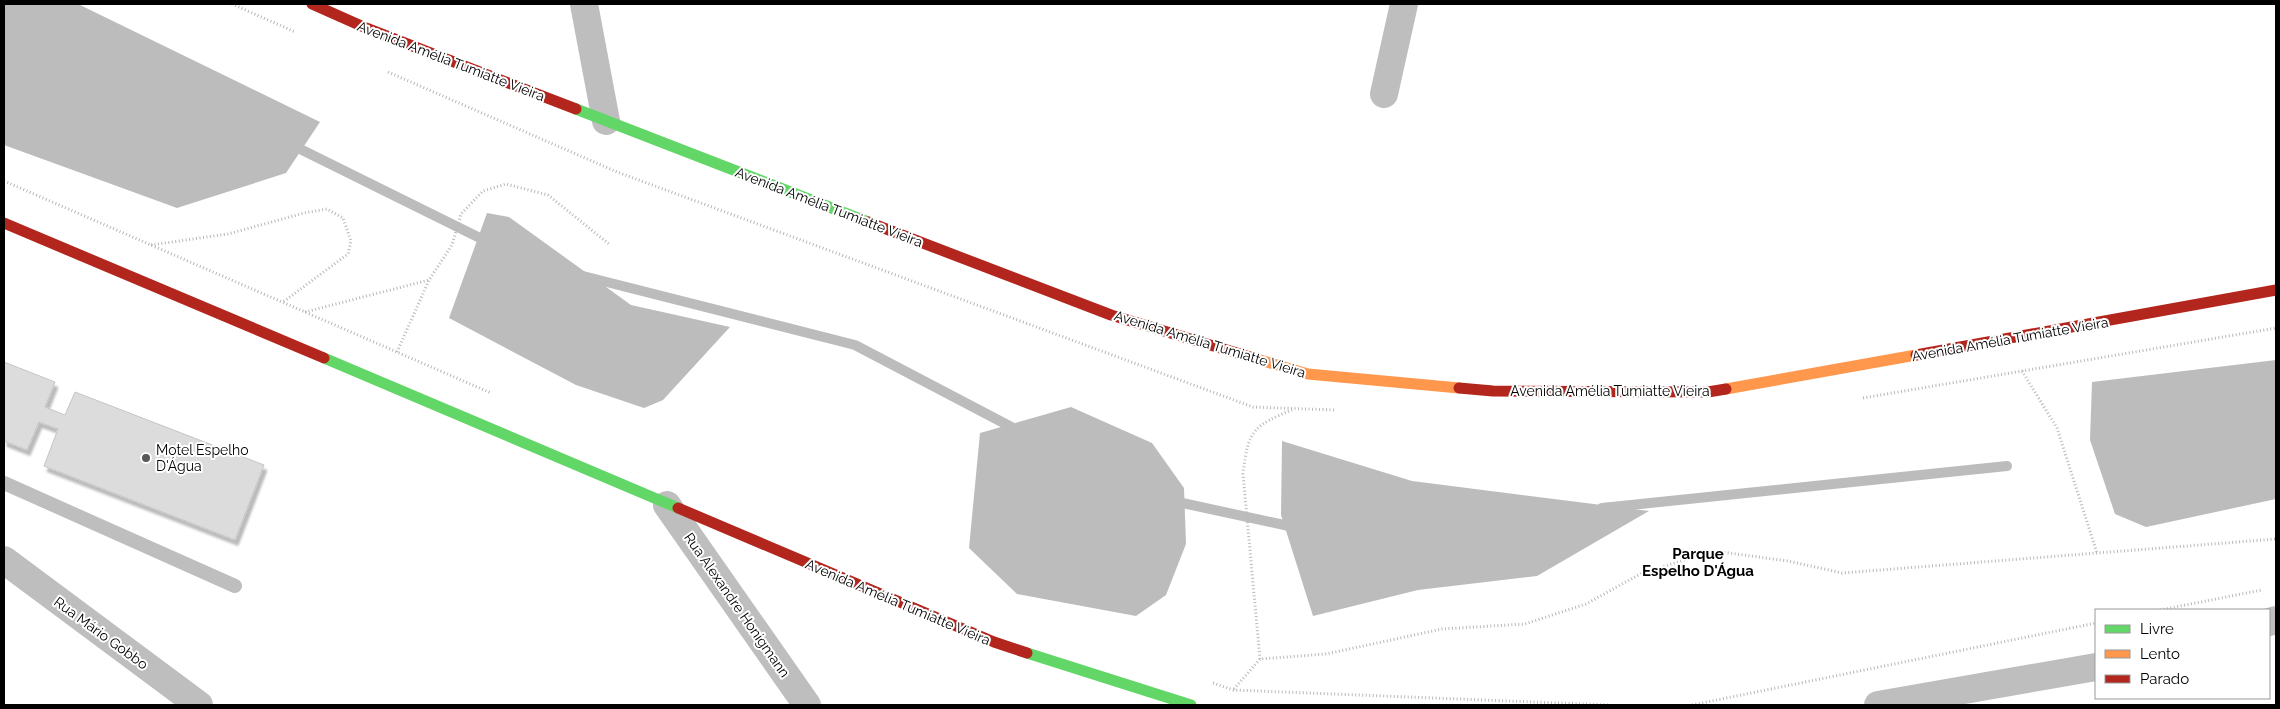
<svg xmlns="http://www.w3.org/2000/svg" width="2280" height="709" viewBox="0 0 2280 709" font-family="Raleway,sans-serif">
	<defs>
		<filter id="shadow"><feDropShadow dx="3" dy="5.5" stdDeviation="1" flood-color="#0004"/></filter>
	</defs>
	<rect width="100%" height="100%" fill="#fff"/>
	<!-- water -->
	<path fill="#bcbcbc" d="M4,4H78L320,122L286,173L177,208L4,145Z
		M487,213L509,217L631,305L730,327L663,400L644,408L576,385L449,318Z
		M2276,360V499L2146,527L2115,514L2090,440L2092,382Z
		M1071,407L1152,443L1184,488L1186,544L1166,595L1136,616L1017,594L969,548L980,433Z
		M1282,441L1412,481L1649,511L1537,576L1418,590L1313,616L1281,515Z"/>
	<g fill="none" stroke-linecap="round" stroke-linejoin="round">
		<!-- stream -->
		<path stroke="#bcbcbc" stroke-width="10" d="M290,144L490,243
			M583,276L855,345L1019,431
			M1173,501L1298,528
			M1602,508L2007,466"/>
	</g>
	<!-- building -->
	<path fill="#dcdcdc" stroke="#c5c5c5" filter="url(#shadow)" d="M4,362L55,382L45,407L65,415L75,392L264,465L235,540L44,466L58,429L39,422L27,450L4,441Z"/>
	<g fill="none" stroke-linecap="round" stroke-linejoin="round">
		<!-- path -->
		<path stroke="#b8b8b8" stroke-width="3" stroke-dasharray="1 2.5" stroke-linecap="butt" d="M232,4L295,32
			M388,72L617,172L1253,407L1334,410
			M4,181L491,393
			M151,245L228,234L304,213L327,209L343,218L351,241L348,254L283,302
			M305,312L429,280
			M397,352L429,280L452,245L461,214L483,191L506,184L548,195L609,244
			M2022,371L2057,428L2097,553
			M1863,398L2276,328
			M2160,610L2262,590
			M1260,659L1243,474C1248,430 1253,426 1294,409
			M1213,683L1233,690L1609,705
			M1234,689L1260,659L1326,654L1442,629L1525,624L1586,604L1642,573L1714,551L1788,561L1842,573L2276,539
			M1692,705L2096,623"/>
		<!-- lane -->
		<path stroke="#bebebe" stroke-width="14" d="M4,483L235,586"/>
		<!-- street -->
		<path stroke="#bebebe" stroke-width="28" d="M584,4L606,121
			M1384,94L1404,4
			M667,505L807,705
			M4,560L199,705
			M2269,622L2276,620
			M1878,705L2096,667"/>
		<!-- fast -->
		<path stroke="#63d668" stroke-width="11" d="M576,109L868,222
			M324,358L678,508
			M1027,653L1191,705"/>
		<!-- slow -->
		<path stroke="#ff974d" stroke-width="11" d="M1250,357L1308,374L1459,388
			M1726,389L1916,355"/>
		<!-- jam -->
		<path stroke="#b3261e" stroke-width="11" d="M312,4L366,28L576,109
			M868,222L1111,315L1250,357
			M4,223L324,358
			M1916,355L2276,290
			M1459,388L1493,391L1708,392L1726,389
			M678,508L994,642L1027,653"/>
	</g>
	<!-- markers -->
	<circle fill="#595959" stroke="#fff" stroke-width="2" cx="146" cy="458" r="5"/>
	<g text-anchor="middle" stroke-width="4" stroke-linejoin="round" paint-order="stroke">
		<!-- street labels -->
		<g font-size="14" fill="#000" stroke="#fff">
			<text transform="translate(451 61) rotate(21)" y="5">Avenida Amélia Tumiatte Vieira</text>
			<text transform="translate(829 207) rotate(21)" y="5">Avenida Amélia Tumiatte Vieira</text>
			<text transform="translate(2010 339) rotate(-10)" y="5">Avenida Amélia Tumiatte Vieira</text>
			<text transform="translate(1210 344) rotate(17)" y="5">Avenida Amélia Tumiatte Vieira</text>
			<text x="1610" y="396">Avenida Amélia Tumiatte Vieira</text>
			<text transform="translate(898 602) rotate(23)" y="5">Avenida Amélia Tumiatte Vieira</text>
			<text transform="translate(737 605) rotate(55)" y="5">Rua Alexandre Honigmann</text>
			<text transform="translate(101 633) rotate(36)" y="5">Rua Mário Gobbo</text>
		</g>
		<!-- poi labels -->
		<g font-size="14" fill="#000" stroke="#fff" text-anchor="start">
			<text x="156" y="455">Motel Espelho<tspan x="156" dy="16">D'Água</tspan></text>
		</g>
		<!-- neighbourhood labels -->
		<g font-size="15" font-weight="bold" fill="#000" stroke="#fff">
			<text x="1698" y="559">Parque<tspan x="1698" dy="17">Espelho D'Água</tspan></text>
		</g>
	</g>
	<!-- border -->
	<rect width="2280" height="709" fill="none" stroke="#000000" stroke-width="10"/>
	<!-- legend -->
	<rect x="2095" y="609" width="175" height="90" fill="#ffffff" stroke="#999999"/>
	<rect x="2105" y="625" width="25" height="8" fill="#63d668" stroke="#999999"/>
	<text x="2140" y="634" font-size="15" fill="#000000">Livre</text>
	<rect x="2105" y="650" width="25" height="8" fill="#ff974d" stroke="#999999"/>
	<text x="2140" y="659" font-size="15" fill="#000000">Lento</text>
	<rect x="2105" y="675" width="25" height="8" fill="#b3261e" stroke="#999999"/>
	<text x="2140" y="684" font-size="15" fill="#000000">Parado</text>
</svg>
